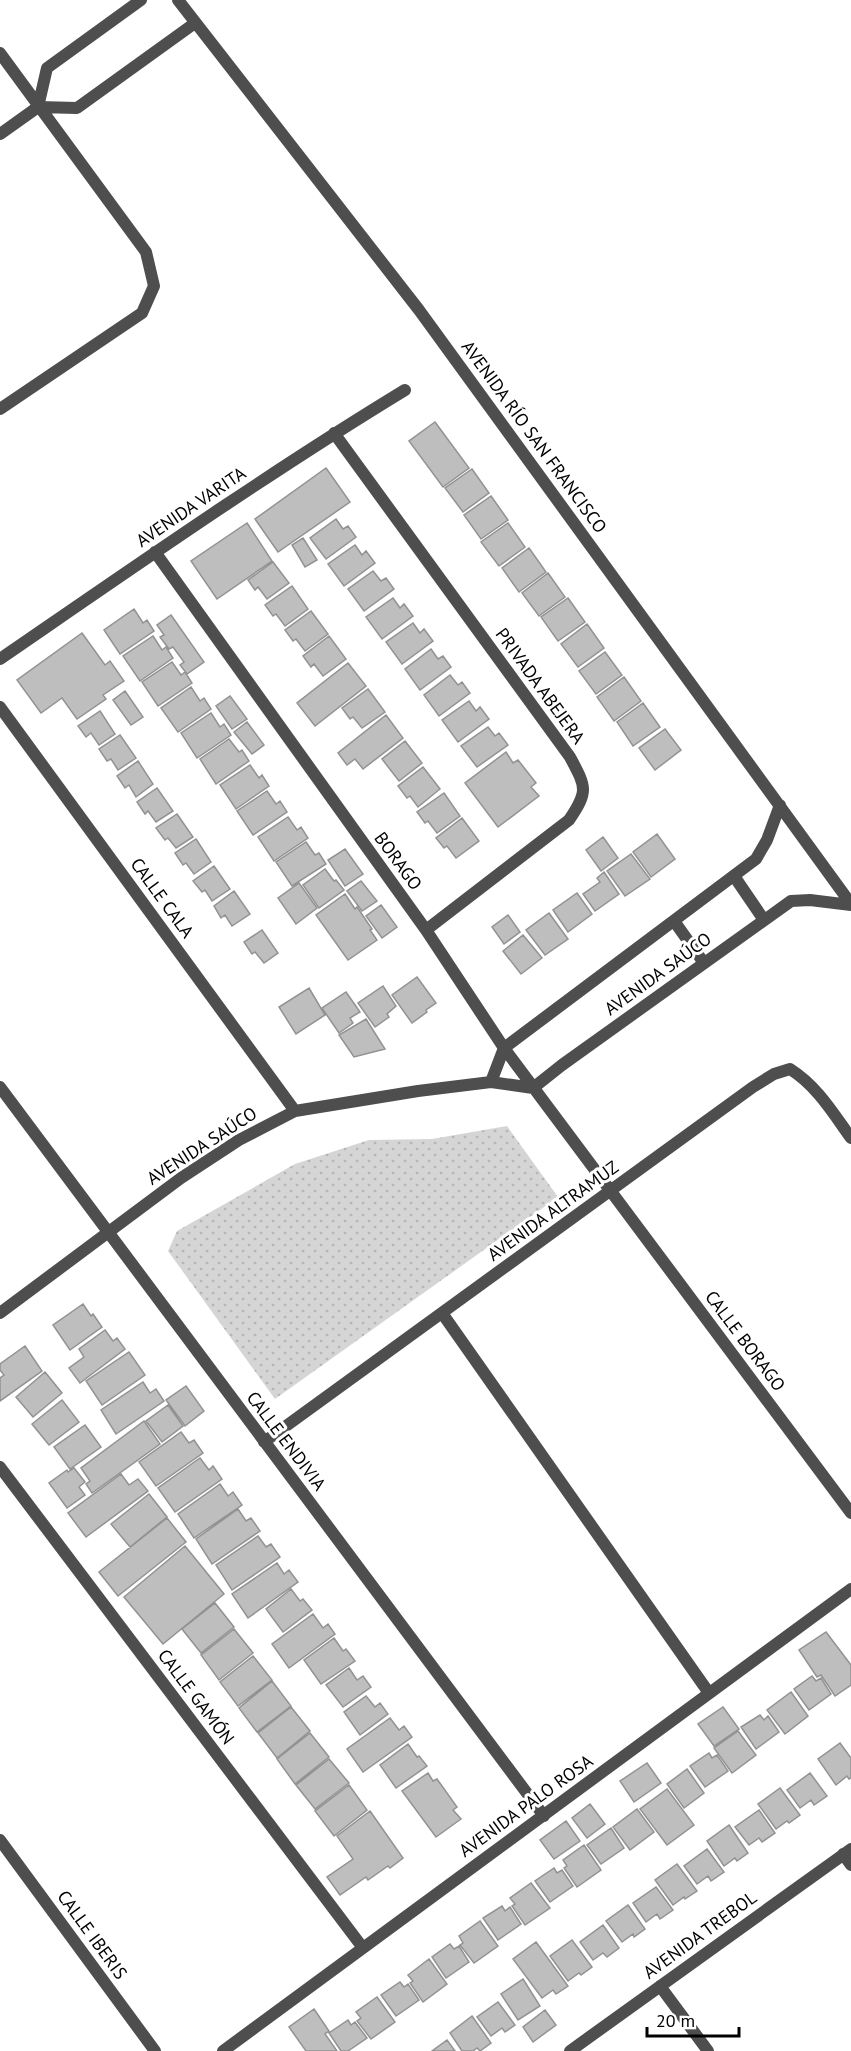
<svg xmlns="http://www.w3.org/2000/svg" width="851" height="2051" viewBox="0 0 851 2051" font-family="'PT Sans',sans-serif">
	<defs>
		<pattern id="grass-dots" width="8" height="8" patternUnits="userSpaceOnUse" patternTransform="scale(1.5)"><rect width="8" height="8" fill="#d5d5d5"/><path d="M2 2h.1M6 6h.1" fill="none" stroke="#b5b5b5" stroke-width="1.8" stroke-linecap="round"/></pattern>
	</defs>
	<rect width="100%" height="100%" fill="#fff"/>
	<!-- grass -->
	<path fill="url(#grass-dots)" d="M507,1126L558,1197L275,1399L168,1251L177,1231L295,1164L369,1140L432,1139Z"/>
	<!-- building -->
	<path fill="#bebebe" stroke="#929292" stroke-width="1.5" d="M435,422L469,468L443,487L409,441Z
		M326,468L350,502L278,552L255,519Z
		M472,469L489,493L463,512L445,488Z
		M491,496L508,520L481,539L464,515Z
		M336,519L343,529L348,526L356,537L326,559L310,538Z
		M247,523L272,561L217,599L191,561Z
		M508,523L525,547L499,566L481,542Z
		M303,538L317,560L305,567L292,545Z
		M355,545L362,555L366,551L375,563L344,586L328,564Z
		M529,548L546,572L519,592L502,568Z
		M273,562L289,583L267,599L258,587L255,590L248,580Z
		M373,571L381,581L386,578L394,589L364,611L348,589Z
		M548,573L565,597L539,616L522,593Z
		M292,586L308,609L285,626L276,614L273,616L265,605Z
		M393,598L400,608L404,604L413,616L382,639L366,617Z
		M568,598L585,622L558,641L541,617Z
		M134,609L143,623L147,620L154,631L120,654L104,630Z
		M311,611L328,634L305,651L296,639L293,641L285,630Z
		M171,615L204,662L187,674L180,665L184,662L173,647L169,649L160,637L164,635L157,625Z
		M413,623L420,633L424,629L433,641L402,664L386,642Z
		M587,624L604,648L578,667L561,644Z
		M82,633L105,665L110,661L124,681L103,695L106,699L77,719L62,698L41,713L17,680Z
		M153,636L162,650L166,647L173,658L140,681L123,656Z
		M329,636L346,659L323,676L314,664L311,667L303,656Z
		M431,649L438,659L443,656L451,667L420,690L405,669Z
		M605,652L622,675L596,694L579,671Z
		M172,662L181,675L185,672L192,683L158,706L142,682Z
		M348,663L366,686L315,726L297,703Z
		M450,675L458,685L462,682L470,693L439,716L424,695Z
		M624,677L641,701L614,721L597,697Z
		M191,687L200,701L204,698L211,709L178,732L161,708Z
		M368,689L385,712L362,728L353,717L350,719L342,708Z
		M125,691L143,717L131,725L113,700Z
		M230,696L247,719L232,729L216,706Z
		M469,701L476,711L480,707L489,719L458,742L442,720Z
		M643,703L660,727L633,746L617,722Z
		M100,711L115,734L99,745L91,733L86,737L78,726Z
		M211,713L220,727L224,724L231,735L197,758L181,733Z
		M386,715L403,738L363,769L355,759L347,765L338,753Z
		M247,722L264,745L252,754L234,732Z
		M488,727L495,736L499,733L508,745L477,767L461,746Z
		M665,729L681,750L655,770L639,748Z
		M120,735L136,758L118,770L111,759L107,761L99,749Z
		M229,739L239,752L242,750L249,761L216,784L200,759Z
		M405,741L422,763L399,781L382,759Z
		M506,752L513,763L518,760L536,783L531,787L539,796L498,827L465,783Z
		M138,761L153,784L136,797L129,785L125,788L117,776Z
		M250,765L259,778L262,775L269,786L236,809L220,785Z
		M423,767L440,789L418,807L410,796L407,798L398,786Z
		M157,788L173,811L156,822L148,811L145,814L137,802Z
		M267,791L276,804L280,801L287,812L253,835L237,811Z
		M444,793L460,816L437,833L428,821L425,823L417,812Z
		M177,814L193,837L176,848L168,838L165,840L156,828Z
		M288,817L297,830L301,827L308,838L274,861L258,837Z
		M462,818L479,841L456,858L447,846L444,848L436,838Z
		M657,834L675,859L651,877L633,852Z
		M603,837L618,858L601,871L586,850Z
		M196,839L211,862L194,874L186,863L183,865L175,853Z
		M306,842L315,855L319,853L326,864L292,886L276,862Z
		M345,849L363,874L345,886L328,860Z
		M631,854L650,879L625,896L607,871Z
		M214,866L230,889L212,901L205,890L202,892L193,881Z
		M325,869L334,881L336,880L344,890L319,908L303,885Z
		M604,872L619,894L595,911L583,894L600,882L597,878Z
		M361,881L377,901L362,911L347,891Z
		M299,883L317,908L296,924L278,898Z
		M234,891L250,914L232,926L225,915L221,918L214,906Z
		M577,893L592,914L568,932L553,910Z
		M345,894L355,909L357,907L372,929L370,930L377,940L348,960L316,915Z
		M381,905L397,927L382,938L366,916Z
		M549,913L568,939L545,955L526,930Z
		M508,915L520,932L504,944L492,927Z
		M262,930L278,953L264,963L255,952L252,954L244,942Z
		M523,935L542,958L521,974L503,951Z
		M417,977L436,1003L426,1010L427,1012L412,1023L392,995Z
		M383,986L396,1006L387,1014L389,1017L375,1027L358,1003Z
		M309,988L325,1015L296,1034L279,1007Z
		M346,992L360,1012L350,1018L353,1023L339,1033L322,1008Z
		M366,1019L385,1049L354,1057L339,1035Z
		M83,1304L91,1316L93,1314L102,1327L70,1350L53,1325Z
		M105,1330L113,1341L117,1338L125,1349L80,1383L69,1368L84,1357L79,1349Z
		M25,1346L42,1371L0,1401V1378L4,1375L0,1370V1364Z
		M129,1352L145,1375L102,1405L86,1381Z
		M45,1372L62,1393L33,1417L16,1397Z
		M143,1382L150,1393L156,1389L164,1401L116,1434L101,1410Z
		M186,1386L204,1411L185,1426L166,1400Z
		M62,1400L79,1422L49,1445L32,1424Z
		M168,1405L183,1426L162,1442L146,1421Z
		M144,1421L160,1444L92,1493L86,1484L90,1481L81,1468Z
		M85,1425L101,1447L70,1469L54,1447Z
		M181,1432L189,1443L194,1440L203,1453L156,1486L139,1462Z
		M200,1458L209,1470L213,1466L222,1479L175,1512L158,1488Z
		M74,1468L85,1482L79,1487L85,1495L67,1508L49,1483L67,1470L68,1472Z
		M121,1474L129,1485L138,1479L148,1491L86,1537L68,1513Z
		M220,1484L228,1496L233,1492L242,1505L194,1538L178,1514Z
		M149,1494L167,1517L130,1547L111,1524Z
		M238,1509L246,1521L251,1518L260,1531L212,1564L196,1539Z
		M167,1518L186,1542L118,1596L99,1572Z
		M258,1536L266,1547L271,1544L280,1557L232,1590L216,1565Z
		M185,1546L224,1594L163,1644L124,1597Z
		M277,1563L284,1574L289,1570L298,1582L248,1618L232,1594Z
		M291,1589L300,1601L303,1599L312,1610L283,1632L266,1609Z
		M215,1603L234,1627L201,1653L182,1629Z
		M313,1614L323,1628L328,1624L335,1634L289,1668L272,1644Z
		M234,1629L253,1653L219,1680L201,1655Z
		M826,1632L851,1665V1685L835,1696L821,1675L817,1677L799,1650Z
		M334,1638L343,1651L346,1649L355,1661L321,1684L304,1660Z
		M253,1656L272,1680L238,1706L220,1682Z
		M349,1668L357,1680L363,1676L371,1687L343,1707L326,1685Z
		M812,1676L816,1681L821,1678L831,1694L809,1710L794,1689Z
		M272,1681L291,1706L257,1732L239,1708Z
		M791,1692L808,1716L785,1734L767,1710Z
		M366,1696L375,1707L380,1703L388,1714L360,1735L344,1712Z
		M291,1707L310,1731L277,1758L258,1733Z
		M723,1707L739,1729L714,1746L698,1724Z
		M760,1715L764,1720L768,1716L779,1732L756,1749L741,1727Z
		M390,1718L399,1730L404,1726L412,1737L363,1772L347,1749Z
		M738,1731L756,1755L732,1773L714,1748Z
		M310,1733L329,1757L295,1784L277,1759Z
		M840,1743L851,1758V1778L849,1779L847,1776L836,1785L818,1759Z
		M408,1744L417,1757L419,1756L427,1766L396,1788L380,1765Z
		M709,1753L712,1758L717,1755L728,1771L705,1787L690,1766Z
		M329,1759L349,1783L315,1809L296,1785Z
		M647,1763L661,1783L634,1802L620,1781Z
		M687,1769L704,1793L684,1808L667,1784Z
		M428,1773L433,1781L437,1779L457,1807L453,1810L461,1819L436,1837L402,1791Z
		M810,1773L827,1796L814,1805L811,1800L800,1808L787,1790Z
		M349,1785L367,1810L334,1836L315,1811Z
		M780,1788L800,1815L789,1823L787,1821L776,1829L758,1804Z
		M667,1789L694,1825L667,1845L640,1809Z
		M590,1804L605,1824L587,1838L572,1818Z
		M637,1809L654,1832L630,1850L613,1827Z
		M759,1810L775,1833L762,1842L759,1838L749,1845L735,1827Z
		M370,1811L403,1858L390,1868L388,1866L368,1880L366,1877L340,1895L327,1877L353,1859L337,1836Z
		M566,1821L580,1841L554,1859L540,1840Z
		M729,1825L748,1853L737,1861L735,1858L724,1866L707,1841Z
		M611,1828L624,1848L601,1864L587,1845Z
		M584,1845L601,1870L577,1887L564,1868L567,1866L563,1860Z
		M707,1849L724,1872L711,1881L708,1876L697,1884L684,1866Z
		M677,1864L697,1891L685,1899L684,1897L673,1905L655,1880Z
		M554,1868L557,1873L562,1870L573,1886L550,1902L535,1881Z
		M531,1883L550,1908L525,1925L512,1906L515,1904L510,1898Z
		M656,1887L673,1910L660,1919L657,1914L646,1922L633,1903Z
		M628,1905L645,1929L634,1937L633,1934L622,1942L606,1921Z
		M502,1906L505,1911L510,1907L521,1924L498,1940L483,1918Z
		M480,1921L498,1946L474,1963L460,1945L463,1943L459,1936Z
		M603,1925L619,1948L607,1957L603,1953L593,1960L580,1942Z
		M572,1940L592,1967L581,1975L579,1973L568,1981L550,1956Z
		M536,1942L568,1986L556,1994L553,1990L542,1998L513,1959Z
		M450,1944L454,1949L459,1946L469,1962L446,1978L432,1957Z
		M429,1959L447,1984L423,2002L410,1983L413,1981L408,1975Z
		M523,1979L540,2006L518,2020L501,1994Z
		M400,1982L404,1987L408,1984L419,2000L396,2016L381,1995Z
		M377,1997L395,2022L371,2039L357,2021L361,2018L356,2012Z
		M498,2002L515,2025L505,2032L502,2028L491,2036L477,2017Z
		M314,2009L329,2031L325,2034L337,2051H306L289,2027Z
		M545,2010L556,2025L533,2042L523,2027Z
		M472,2016L491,2043L480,2051L477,2048L473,2051H462L450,2033Z
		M348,2020L351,2025L355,2022L367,2038L348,2051H341L329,2033Z
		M447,2040L455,2051H432Z"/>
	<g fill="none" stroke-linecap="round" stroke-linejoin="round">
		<!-- minor -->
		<path stroke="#4e4e4e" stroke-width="12" d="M178,0L419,310L851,904
			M0,53L146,252L154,286L142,313L0,409
			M38,107L47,68L141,0
			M0,134L38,107L77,108L195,23
			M334,433L570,757C586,787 589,791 569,820L426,930
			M155,552L426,930L504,1048L851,1513
			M0,659C134,567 267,474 405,390
			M0,707L295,1111
			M734,876L764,920
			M674,921L704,963
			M491,1082L504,1048L756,859L767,840L780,805
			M0,1087L544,1816
			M0,1313L181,1178L239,1140L295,1111L418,1091L491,1082L533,1088L562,1065L791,901L810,900L851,905
			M442,1313L709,1693
			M264,1442L753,1087L774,1074L790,1069C817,1086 833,1113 851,1138
			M0,1467L363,1948
			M0,1840L155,2051
			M843,1854L851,1865
			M660,1986L708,2051
			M223,2051L851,1589
			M570,2051L851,1849"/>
	</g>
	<g text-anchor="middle" stroke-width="6" stroke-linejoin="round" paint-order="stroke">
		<!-- street labels -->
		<g font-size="18" fill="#000" stroke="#fff">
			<text transform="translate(534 437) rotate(54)" y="6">AVENIDA RÍO SAN FRANCISCO</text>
			<text transform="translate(191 507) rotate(-34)" y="6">AVENIDA VARITA</text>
			<text transform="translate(540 686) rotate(54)" y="6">PRIVADA ABEJERA</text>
			<text transform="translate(398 861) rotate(54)" y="6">BORAGO</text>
			<text transform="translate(162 898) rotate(54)" y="6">CALLE CALA</text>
			<text transform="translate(658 974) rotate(-36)" y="6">AVENIDA SAÚCO</text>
			<text transform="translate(202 1146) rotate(-33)" y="6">AVENIDA SAÚCO</text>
			<text transform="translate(553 1211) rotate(-36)" y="6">AVENIDA ALTRAMUZ</text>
			<text transform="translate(745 1341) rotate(53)" y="6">CALLE BORAGO</text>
			<text transform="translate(286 1441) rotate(53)" y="6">CALLE ENDIVIA</text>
			<text transform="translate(196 1697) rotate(53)" y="6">CALLE GAMÓN</text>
			<text transform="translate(526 1806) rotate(-36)" y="6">AVENIDA PALO ROSA</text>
			<text transform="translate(92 1935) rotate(54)" y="6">CALLE IBERIS</text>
			<text transform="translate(700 1935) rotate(-36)" y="6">AVENIDA TREBOL</text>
		</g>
	</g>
	<!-- scale -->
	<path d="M647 2027v9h92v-9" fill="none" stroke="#000000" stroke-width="3"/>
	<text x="656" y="2027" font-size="18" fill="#000000" stroke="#ffffff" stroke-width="4.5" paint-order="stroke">20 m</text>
</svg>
